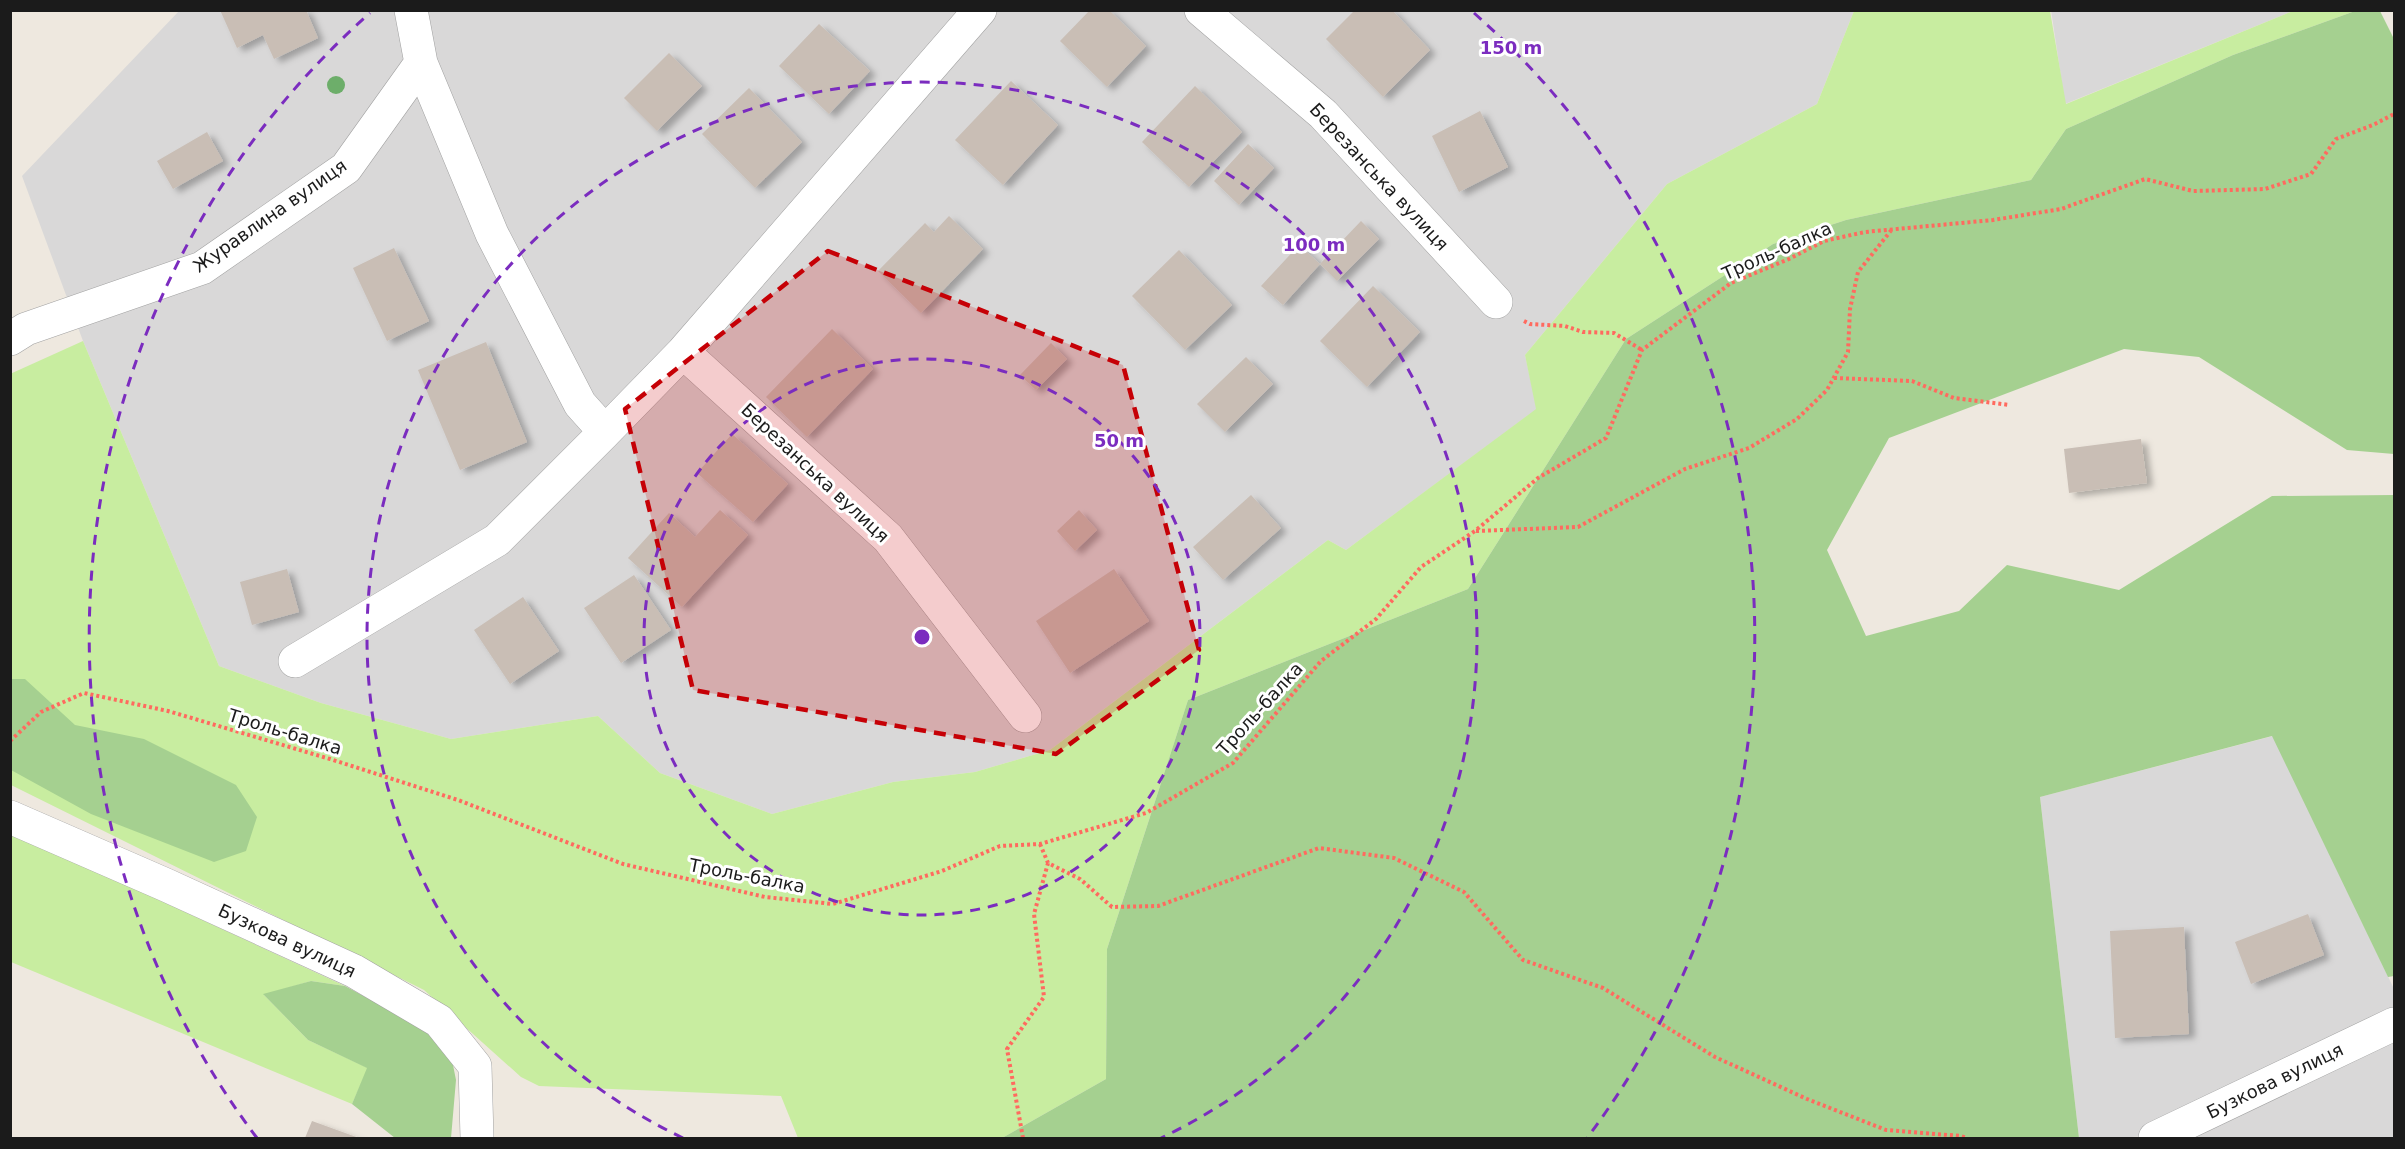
<svg xmlns="http://www.w3.org/2000/svg" width="2405" height="1149" viewBox="0 0 2405 1149" font-family="'DejaVu Sans',sans-serif">
	<defs>
		<filter id="shadow"><feDropShadow dx="6" dy="4" stdDeviation="3" flood-color="#0004"/></filter>
	</defs>
	<rect width="100%" height="100%" fill="#eee8df"/>
	<!-- residential -->
	<path fill="#d9d8d8" d="M2051,10L2293,11L2065,104Z
		M179,11H1854L1817,104L1667,184L1525,355L1537,409L1346,550L1328,540L1050,750L975,772L893,782L772,814L660,773L598,716L451,739L321,703L219,666L83,341L22,176Z
		M2273,736L2394,989V1138H2155L2162,1135L2116,1138H2079L2040,797Z"/>
	<!-- grass -->
	<path fill="#c8eda0" d="M1854,11H2050L2066,104L2293,11H2355L2233,55L2066,129L2031,180L1846,220L1773,244L1626,339L1468,589L1188,700L1107,949L1106,1079L1002,1138H798L781,1096L539,1086L521,1077L424,990L11,785L10,374L83,341L219,666L321,703L451,739L598,716L660,773L772,814L893,782L975,772L1050,750L1328,540L1346,550L1536,409L1525,355L1667,184L1817,104Z
		M10,831L345,986L311,981L264,995L308,1040L368,1068L352,1104L11,962Z"/>
	<!-- forest -->
	<path fill="#a5d090" d="M2355,11H2380L2394,39V454L2347,450L2199,357L2124,349L1889,438L1827,550L1866,636L1959,611L2007,565L2119,590L2272,496L2394,495V976L2388,977L2272,736L2040,797L2079,1138H1002L1106,1079L1107,949L1188,700L1468,589L1626,339L1773,244L1846,220L2031,180L2066,129L2233,55Z
		M11,679H25L75,725L144,739L236,785L257,817L246,851L214,862L91,814L11,770Z
		M311,981L345,986L425,1029L452,1060L456,1080L451,1138H395L352,1104L367,1068L308,1040L263,994Z"/>
	<!-- building -->
	<path fill="#c9beb5" filter="url(#shadow)" d="M220,10H306L318,38L274,59L263,35L237,48Z
		M1090,10H1109L1146,46L1107,87L1060,41Z
		M1355,10H1392L1430,50L1383,97L1326,39Z
		M819,24L870,71L829,114L779,66Z
		M669,53L702,86L657,131L624,98Z
		M1011,81L1058,125L1003,185L955,140Z
		M1195,86L1242,132L1189,187L1142,142Z
		M749,88L802,142L755,188L702,134Z
		M1480,111L1508,167L1459,192L1432,136Z
		M207,132L223,161L173,189L157,161Z
		M1248,144L1274,168L1239,205L1214,181Z
		M949,216L983,249L921,313L878,271L925,223L934,232Z
		M1361,221L1379,239L1337,281L1320,264Z
		M1299,245L1320,264L1283,305L1261,286Z
		M394,248L429,321L387,341L353,268Z
		M1179,250L1232,305L1185,350L1132,296Z
		M1373,286L1420,332L1367,387L1320,341Z
		M832,329L873,369L807,437L766,397Z
		M486,342L527,442L460,470L418,370Z
		M1051,343L1067,359L1036,390L1020,375Z
		M1246,357L1273,384L1225,432L1197,404Z
		M732,434L788,484L753,522L697,473Z
		M2141,439L2147,483L2069,493L2064,449Z
		M1251,495L1281,528L1223,580L1193,547Z
		M720,510L748,535L682,607L628,558L669,513L695,537Z
		M1079,510L1097,530L1075,551L1057,531Z
		M287,569L299,612L252,625L240,582Z
		M1114,569L1149,621L1070,673L1036,621Z
		M634,575L671,630L621,663L584,608Z
		M523,597L559,651L510,684L474,630Z
		M2308,914L2324,955L2251,984L2235,942Z
		M2184,927L2189,1034L2115,1038L2110,931Z
		M312,1121L359,1138H305Z"/>
	<g fill="none" stroke-linecap="round" stroke-linejoin="round">
		<!-- street casing -->
		<g stroke="#a2a2a2" stroke-width="34">
			<path id="street" d="M1201,10L1323,114L1496,302
				M421,63L492,234L580,404L605,432L683,352L980,10
				M10,339L26,329L202,268L346,168L421,63L411,10
				M683,352L888,538L1025,716
				M295,661L497,540L605,432
				M10,817L166,885L354,971L439,1021L475,1066L477,1138
				M2155,1138L2394,1024"/>
		</g>
		<!-- path -->
		<path stroke="#ff6a5f" stroke-width="4" stroke-dasharray="3 3" stroke-linecap="butt" d="M1524,321L1530,324L1565,326L1583,332L1614,333L1642,350
			M1834,378L1912,381L1954,398L2010,405
			M1476,531L1578,527L1685,469L1749,448L1797,419L1827,390L1848,352L1850,309L1858,272L1893,228
			M10,741L41,712L84,693L168,711L330,759L458,800L623,864L765,897L833,904L942,871L1000,846L1040,844L1146,813L1233,763L1321,661L1376,619L1421,567L1475,531L1538,478L1606,438L1642,350L1731,283L1789,259L1824,241L1865,232L1993,220L2061,209L2145,179L2193,191L2265,189L2311,174L2336,139L2373,125L2394,114
			M1040,844L1048,863L1080,879L1112,907L1158,906L1319,848L1394,858L1464,892L1523,960L1603,988L1715,1057L1807,1099L1886,1130L1961,1136L1967,1138
			M1023,1138L1007,1049L1044,997L1034,914L1048,863"/>
		<!-- street -->
		<use href="#street" stroke="#fff" stroke-width="33"/>
	</g>
	<!-- trees -->
	<circle fill="#6dae6a" cx="336" cy="85" r="9"/>
	<!-- marked area -->
	<path fill="#c60006" fill-opacity="0.2" stroke="#c60006" stroke-width="4.5" stroke-dasharray="12 8" stroke-linejoin="round" d="M828,251L1123,365L1199,650L1056,754L693,690L625,409Z"/>
	<!-- distance rings -->
	<g fill="none" stroke="#7b2cbf" stroke-width="3" stroke-dasharray="10 8">
		<circle cx="922" cy="637" r="278"/>
		<path d="M683 1138A555 555 0 1 1 1161 1138"/>
		<path d="M257 1138A833 833 0 0 1 370 13M1474 13A833 833 0 0 1 1587 1138"/>
	</g>
	<g text-anchor="middle" stroke-width="6" stroke-linejoin="round" paint-order="stroke">
		<!-- street labels -->
		<g font-size="18" fill="#1b1b1b" stroke="#fff">
			<text transform="translate(1379 177) rotate(47)" y="6">Березанська вулиця</text>
			<text transform="translate(270 216) rotate(-35)" y="6">Журавлина вулиця</text>
			<text transform="translate(1777 251) rotate(-24)" y="6">Троль-балка</text>
			<text transform="translate(815 473) rotate(43)" y="6">Березанська вулиця</text>
			<text transform="translate(1260 709) rotate(-48)" y="6">Троль-балка</text>
			<text transform="translate(285 732) rotate(17)" y="6">Троль-балка</text>
			<text transform="translate(747 876) rotate(11)" y="6">Троль-балка</text>
			<text transform="translate(287 941) rotate(25)" y="6">Бузкова вулиця</text>
			<text transform="translate(2275 1081) rotate(-26)" y="6">Бузкова вулиця</text>
		</g>
	</g>
	<circle cx="922" cy="637" r="9" fill="#7b2cbf" stroke="#fff" stroke-width="3"/>
	<g font-size="18" text-anchor="middle" font-weight="bold" fill="#7b2cbf" stroke="#fff" stroke-width="6" stroke-linejoin="round" paint-order="stroke">
		<text x="1511" y="54">150 m</text>
		<text x="1314" y="251">100 m</text>
		<text x="1119" y="447">50 m</text>
	</g>
	<!-- border -->
	<rect width="2405" height="1149" fill="none" stroke="#1b1b1b" stroke-width="24"/>
</svg>
